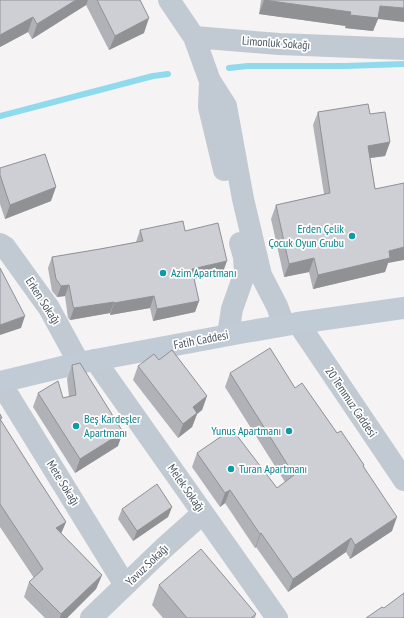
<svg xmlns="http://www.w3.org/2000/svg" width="404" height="618" viewBox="0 0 404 618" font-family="'PT Sans Narrow',sans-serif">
	<rect width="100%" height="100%" fill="#f5f3f3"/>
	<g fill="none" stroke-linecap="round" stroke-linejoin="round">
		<!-- stream -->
		<path stroke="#90daee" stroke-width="6" d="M229,68L248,66H345L404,64
			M0,116L153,76L168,74"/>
		<!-- street -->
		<path stroke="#c1cad2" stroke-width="22" d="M169,0L194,37L279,44L404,49
			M194,37L210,81L226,106L243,199L261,275L277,306L284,325
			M210,81L209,107L224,170
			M0,244L5,247L49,308L79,363
			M298,323L404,480
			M228,335L232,309L245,272L244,257L240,243
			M95,360L277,618
			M0,382L125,585
			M91,618L165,547L203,513"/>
		<!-- secondary -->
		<path stroke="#c1cbd6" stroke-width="22" d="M0,382L79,363L245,332L298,323L404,308"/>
	</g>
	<!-- wall -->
	<path fill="#b0b2b7" d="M0,0H140L144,33L109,50L86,5L32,39L28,32L0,47Z
		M261,0H404L378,19L373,31L345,28L346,26L259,14Z
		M318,112L370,114L390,142L385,156L370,158L388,263L385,272L313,289L309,272L284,277L271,219L276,205L324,194L313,125Z
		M0,168L51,201L5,219L0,204Z
		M140,230L185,231L223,272L194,279L199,301L195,312L153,321L150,308L110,315V313L70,320L68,318L65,296L57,297L52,291L48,268L52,257L100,249L136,242Z
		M159,360L207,396L202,410L197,414L192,427L178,438L133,380L138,366Z
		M72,365L118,446L75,473L33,407L38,393L63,398L69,396L67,379Z
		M230,373L295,388L337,433L364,465V467L392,531L350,559L346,552L288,592L256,547L255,548L225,503L220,507L192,467L197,453L277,488L285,482L225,387Z
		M0,414L1,421L36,476L66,522L61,533L102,575L96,589L67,618H45L24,597L29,582L34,578L0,527Z
		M172,507L168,517L133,541L118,519L122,509Z
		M159,585L256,614L255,618H163L152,605Z"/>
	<!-- shaded-wall -->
	<path fill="#909195" d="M76,0H88L86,5L32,39L37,24Z
		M264,0L351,12L346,26L259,14Z
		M380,6L404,8V22L378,19L373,31L345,28L350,15Z
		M33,17L28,32L0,47V35Z
		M149,18L144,33L109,50L115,36Z
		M390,142L385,156L363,159L368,146Z
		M56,187L51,201L5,219L10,205Z
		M404,247V260L388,263L385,272L313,289L318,275L389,251Z
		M314,258L309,272L284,277L289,264Z
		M227,261L223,272L187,280L192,269Z
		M69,285L65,296L57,297L61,286Z
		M154,296L150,308L110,315L114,303Z
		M199,301L195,312L153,321L157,309Z
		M114,302L110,313L70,320L74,308Z
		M25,316L21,328L0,335V325Z
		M207,396L202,410L197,414L192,427L178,438L183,424L193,407Z
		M123,432L118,446L75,473L80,459Z
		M230,490L225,503L220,507L225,493Z
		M172,507L168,517L133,541L137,531Z
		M397,517L392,531L350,559L355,545Z
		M66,522L60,536L56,528Z
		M261,533L256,547L255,548L260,534Z
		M351,538L346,552L288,592L293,579Z
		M102,575L96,589L67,618H60L61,614Z"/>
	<!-- building -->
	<path fill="#cdcfd5" stroke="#909195" d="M0,0H76L37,24L33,17L0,35Z
		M97,0H140L149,18L115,36Z
		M264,0H404V8L380,6L378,18L350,15L351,12Z
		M368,104L370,114L385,112L390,142L368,146L375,189L404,183V247L389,251L390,258L318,275L314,258L289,264L276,205L330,193L318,112Z
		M45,154L56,187L10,205L0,175V168Z
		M183,221L185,231L218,223L227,261L192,269L199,301L157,309L154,296L114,303V302L74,308L73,306L69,285L61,286L56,279L52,257L100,249L143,241L140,230Z
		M0,268L25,316L0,325Z
		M270,348L295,388L302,383L337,433L341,431L364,465L363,466L397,517L355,545L351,538L293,579L261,533L260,534L230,490L225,493L197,453L232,429L277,488L294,475L230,373Z
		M172,350L207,396L193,407L197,413L183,424L138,366L154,354L159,360Z
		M80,363L123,432L80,459L38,393L58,381L63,398L76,395L72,365Z
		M0,414L2,418L0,419L36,476L66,522L56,528L102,575L61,614L29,582L43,569L0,504Z
		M157,484L172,507L137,531L122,509Z
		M201,549L256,614L251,618H187L159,585Z
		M404,593V618H366L382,607L384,608Z"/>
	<!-- markers -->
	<g fill="#0f9aa8" stroke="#fff" stroke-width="1.5">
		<circle cx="352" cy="236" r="4"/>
		<circle cx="163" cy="273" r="4"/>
		<circle cx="76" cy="426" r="4"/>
		<circle cx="289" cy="431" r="4"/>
		<circle cx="231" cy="469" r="4"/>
	</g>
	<g text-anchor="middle" stroke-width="3.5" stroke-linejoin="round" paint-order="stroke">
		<!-- street labels -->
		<g font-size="12" fill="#4a5661" stroke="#fff">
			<text transform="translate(276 43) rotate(4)" y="4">Limonluk Sokağı</text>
			<text transform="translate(43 301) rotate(57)" y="4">Erken Sokağı</text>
			<text transform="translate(201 340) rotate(-11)" y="4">Fatih Caddesi</text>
			<text transform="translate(351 402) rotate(56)" y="4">20 Temmuz Caddesi</text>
			<text transform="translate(63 483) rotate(58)" y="4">Mete Sokağı</text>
			<text transform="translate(186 488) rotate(55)" y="4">Melek Sokağı</text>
			<text transform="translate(147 565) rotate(-44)" y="4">Yavuz Sokağı</text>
		</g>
		<!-- culture labels -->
		<g font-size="12" fill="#0d838f" stroke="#fff" text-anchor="start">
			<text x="344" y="233" text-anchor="end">Erden Çelik<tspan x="344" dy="14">Çocuk Oyun Grubu</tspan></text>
			<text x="171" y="277">Azim Apartmanı</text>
			<text x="84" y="423">Beş Kardeşler<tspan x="84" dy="14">Apartmanı</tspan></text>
			<text x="281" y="435" text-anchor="end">Yunus Apartmanı</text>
			<text x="239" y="473">Turan Apartmanı</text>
		</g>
	</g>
</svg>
